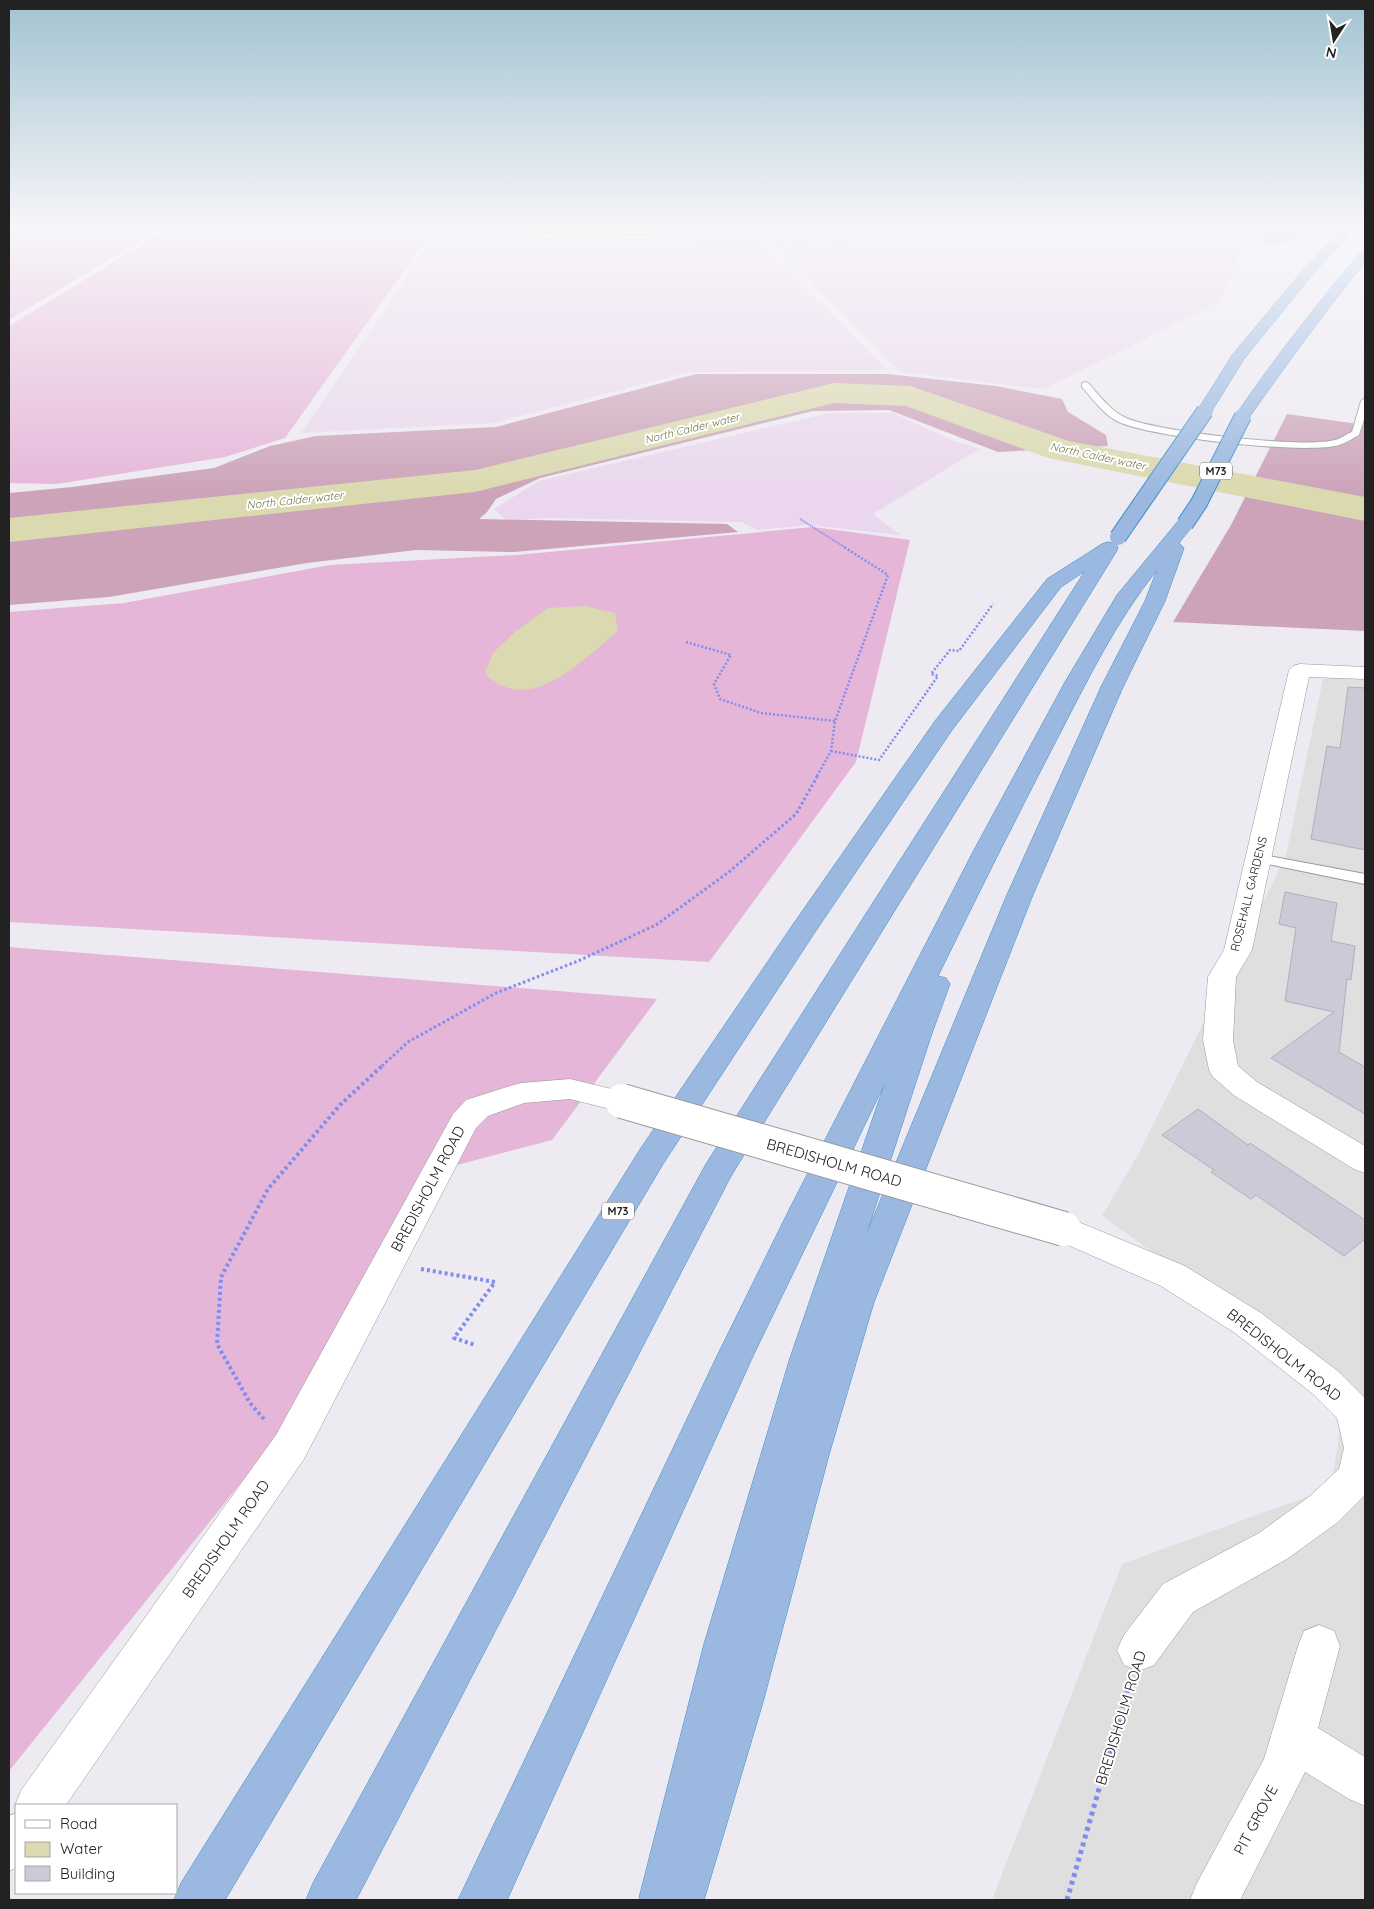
<svg xmlns="http://www.w3.org/2000/svg" width="1374" height="1909" viewBox="0 0 1374 1909" font-family="Quicksand,sans-serif">
	<rect width="100%" height="100%" fill="#edeaf1"/>
	<!-- residential -->
	<path fill="#dfdfe0" d="M1365,674V1900H992L1122,1564L1331,1488L1346,1391L1102,1216L1138,1155L1286,856L1323,679Z"/>
	<!-- farmland -->
	<path fill="#ead7ed" d="M656,229H887L809,235L657,233Z
		M966,229H1249L1221,301L1044,389L900,372L771,242L861,241Z
		M439,230L549,239L758,241L887,370L688,372L494,423L301,433Z
		M829,413H893L954,441L979,449L873,514L900,535L809,525L757,530L741,522L549,518L506,520L494,509L539,481Z"/>
	<!-- grass -->
	<path fill="#e5b6d8" d="M9,229H159L9,320Z
		M168,229L240,232L243,229H365L431,233L285,438L225,457L57,484L9,483V326Z
		M498,229H647L648,234L536,233Z
		M813,527L910,540L856,762L709,962L9,922V612L124,603L330,565L517,555Z
		M9,947L657,999L552,1140L423,1174L282,1432L9,1771Z"/>
	<!-- forest -->
	<path fill="#cca3b9" d="M1263,229H1308V235L1295,240L1272,245L1261,240L1264,235Z
		M696,374H888L996,386L1062,399L1068,412L1106,435L1108,446L998,452L889,410L813,411L540,478L496,499L487,512L479,519L727,524L738,532L514,552L416,550L307,563L109,597L9,605V493L72,487L214,468L270,446L316,436L496,427Z
		M1287,414L1365,425V631L1173,622L1231,525Z"/>
	<!-- water -->
	<path fill="#dad9af" d="M584,606L615,613L618,631C584,659 528,719 485,673L493,653L516,631L548,608Z"/>
	<g fill="none" stroke-linecap="round" stroke-linejoin="round">
		<!-- river -->
		<path fill="#dad9af" fill-rule="evenodd" d="M834,383L910,386L1069,441L1365,497V521L1048,458L906,406L834,403L475,492L9,542V518L475,470Z"/>
	</g>
	<!-- building -->
	<path fill="#cdcad7" stroke="#b1adc1" d="M1348,687L1365,688V850L1311,839L1327,746L1340,748Z
		M1285,892L1337,903L1331,941L1355,946L1351,980L1347,979L1339,1052L1365,1067V1114L1271,1058L1334,1012L1285,1001L1296,928L1279,924Z
		M1198,1109L1248,1145L1250,1143L1365,1220V1239L1344,1256L1256,1195L1251,1199L1211,1172L1214,1170L1162,1135Z"/>
	<g fill="none" stroke-linecap="round" stroke-linejoin="round">
		<!-- service casing -->
		<g stroke="#999" stroke-width="2">
			<path id="service" d="M453,229H478L531,234L829,237L943,229L895,237L829,241L531,238L456,231Z
				M1085,382L1088,383C1099,395 1110,410 1124,417C1150,431 1306,449 1335,440C1341,439 1346,434 1352,432L1361,401L1365,398V416L1359,435C1353,438 1346,443 1339,445C1307,455 1147,437 1117,421C1103,414 1092,398 1082,387V383Z
				M1258,854L1365,874V884L1253,861L1251,858L1253,855Z"/>
		</g>
		<!-- minor casing -->
		<g stroke="#999" stroke-width="1">
			<path id="minor" d="M1300,664L1365,667V679L1309,677L1252,950L1236,977L1233,1040L1238,1066L1257,1082L1365,1146V1173L1354,1169L1235,1096L1213,1077L1209,1070L1203,1040L1208,977L1224,950L1289,670L1293,666Z
				M570,1079L633,1094L637,1101L633,1108L622,1112L570,1099L524,1103L488,1116L476,1128L304,1459L66,1805H16V1809L15,1805L22,1789L276,1435L453,1114L466,1100L510,1086L521,1083Z
				M1064,1216L1185,1266L1261,1313L1339,1372L1365,1398V1495L1338,1522L1287,1559L1193,1612L1154,1665L1139,1671L1124,1665L1117,1650L1124,1635L1163,1584L1259,1533L1310,1496L1339,1469L1344,1448L1337,1418L1313,1394L1235,1333L1161,1286L1052,1238L1047,1229L1052,1220Z
				M1319,1625L1334,1631L1340,1646L1318,1728L1365,1757V1806L1349,1799L1305,1772L1240,1900H1190L1197,1883L1264,1759L1298,1646L1304,1631Z
				M16,1813V1868L9,1871V1816Z"/>
		</g>
		<!-- motorway casing -->
		<g stroke="#3b8fca" stroke-width="1">
			<path id="motorway" d="M1343,229H1355L1312,275L1244,359L1210,414H1200L1197,411L1233,354L1304,269Z
				M1365,251V262C1324,313 1286,365 1248,419H1238L1235,416C1274,359 1316,305 1361,252Z
				M1185,519L1191,520L1194,524L1179,543L1184,548L1165,601L1123,687L1032,897L874,1302L830,1451L763,1702L704,1900H640L639,1898L704,1644L790,1358L885,1083L753,1356L507,1900H458L717,1356L790,1208L974,850L1065,682L1117,595L1179,520ZM1157,570L1145,601L1101,687L1006,897L866,1235L932,1033L950,984L946,978L938,976C977,896 1016,818 1057,739C1087,681 1116,621 1157,570Z
				M1109,542L1116,544L1118,548L1116,552L731,1176L356,1900H306L313,1883L706,1164L1085,571L1061,587L952,730L817,929L663,1164L225,1900H174L181,1883L641,1148L794,923L935,721L1047,579L1102,544Z"/>
		</g>
		<!-- path-far4 -->
		<path stroke="#7f8eed" stroke-width="2" stroke-dasharray="1 1" stroke-linecap="butt" d="M800,519L846,548"/>
		<!-- path-far3 -->
		<path stroke="#7f8eed" stroke-width="2.5" stroke-dasharray="2 2" stroke-linecap="butt" d="M686,642L731,655L714,684L720,699L761,713L835,721
			M831,751L879,760L938,676L931,674L950,650L959,651L993,604
			M817,776L831,751L835,721L888,575L844,547"/>
		<!-- path-far2 -->
		<path stroke="#7f8eed" stroke-width="3" stroke-dasharray="2.5 2.5" stroke-linecap="butt" d="M382,1066L408,1042L496,993L578,961L656,925L729,872L796,814L818,775"/>
		<!-- path-far1 -->
		<path stroke="#7f8eed" stroke-width="4" stroke-dasharray="3 3" stroke-linecap="butt" d="M421,1269L495,1282L454,1338L475,1345
			M264,1419L250,1403L217,1344L221,1277L268,1189L340,1105L383,1065"/>
		<!-- path -->
		<path stroke="#7f8eed" stroke-width="5" stroke-dasharray="4 4" stroke-linecap="butt" d="M1067,1900L1129,1685"/>
		<!-- service -->
		<use href="#service" fill="#fff" fill-rule="evenodd"/>
		<!-- minor -->
		<use href="#minor" fill="#fff" fill-rule="evenodd"/>
		<!-- motorway -->
		<use href="#motorway" fill="#9ab8e0" fill-rule="evenodd"/>
		<!-- minor-bridge casing -->
		<g stroke="#999" stroke-width="36" stroke-linecap="butt">
			<path id="minor-bridge" d="M622,1101L1064,1229"/>
		</g>
		<!-- motorway-bridge casing -->
		<g stroke="#3b8fca" stroke-width="18" stroke-linecap="butt">
			<path id="motorway-bridge" d="M1185,524L1199,503L1243,416
				M1118,537L1205,411"/>
		</g>
		<!-- minor-bridge -->
		<use href="#minor-bridge" stroke="#fff" stroke-width="34"/>
		<!-- motorway-bridge -->
		<use href="#motorway-bridge" stroke="#9ab8e0" stroke-width="16"/>
	</g>
	<!-- sky -->
	<linearGradient id="sky" x2="0" y2="1"><stop stop-color="#a2c3d1"/><stop offset="0.46" stop-color="#f7f6f9"/><stop offset="1" stop-color="#f7f6f9" stop-opacity="0"/></linearGradient>
	<rect width="1374" height="496" fill="url(#sky)"/>
	<g text-anchor="middle" stroke-width="4" stroke-linejoin="round" paint-order="stroke">
		<!-- far-water labels -->
		<g font-size="11" font-style="italic" fill="#6d7b42" stroke="#fff">
			<text transform="translate(692 428) rotate(-14)" y="4">North Calder water</text>
			<text transform="translate(1098 456) rotate(12)" y="4">North Calder water</text>
			<text transform="translate(295 500) rotate(-6)" y="4">North Calder water</text>
		</g>
		<!-- shield labels -->
		<g fill="#fff" stroke="#646464" stroke-width="1">
			<rect x="1200" y="462.5" width="32" height="17" rx="4"/>
			<rect x="602" y="1202.5" width="32" height="17" rx="4"/>
		</g>
		<g font-size="11" font-weight="bold" fill="#222">
			<text x="1216" y="475">M73</text>
			<text x="618" y="1215">M73</text>
		</g>
		<!-- street labels -->
		<g font-size="12" fill="#222" stroke="#fff">
			<text transform="translate(1249 894) rotate(-76)" y="4">ROSEHALL GARDENS</text>
		</g>
		<!-- near-street labels -->
		<g font-size="15" fill="#222" stroke="#fff">
			<text transform="translate(834 1163) rotate(16)" y="5">BREDISHOLM ROAD</text>
			<text transform="translate(428 1189) rotate(-62)" y="5">BREDISHOLM ROAD</text>
			<text transform="translate(1284 1355) rotate(38)" y="5">BREDISHOLM ROAD</text>
			<text transform="translate(226 1539) rotate(-55)" y="5">BREDISHOLM ROAD</text>
			<text transform="translate(1121 1718) rotate(-73)" y="5">BREDISHOLM ROAD</text>
			<text transform="translate(1256 1820) rotate(-62)" y="5">PIT GROVE</text>
		</g>
	</g>
	<!-- border -->
	<rect width="1374" height="1909" fill="none" stroke="#222222" stroke-width="20"/>
	<!-- legend -->
	<rect x="15" y="1804" width="162" height="90" fill="#ffffff" stroke="#a7a7a7"/>
	<rect x="25" y="1820" width="25" height="8" fill="#ffffff" stroke="#a7a7a7"/>
	<text x="60" y="1829" font-size="15" fill="#222222">Road</text>
	<rect x="25" y="1842" width="25" height="15" fill="#dad9af" stroke="#a7a7a7"/>
	<text x="60" y="1854" font-size="15" fill="#222222">Water</text>
	<rect x="25" y="1866" width="25" height="15" fill="#cdcad7" stroke="#a7a7a7"/>
	<text x="60" y="1879" font-size="15" fill="#222222">Building</text>
	<!-- north arrow -->
	<g transform="translate(1334 40) rotate(192)" stroke="#ffffff" stroke-width="4" paint-order="stroke">
	<path d="M0-4L9 19L0 12L-9 19Z" fill="#222222"/>
	<text y="-8" font-size="14" font-weight="bold" text-anchor="middle" fill="#222222">N</text>
	</g>
</svg>
